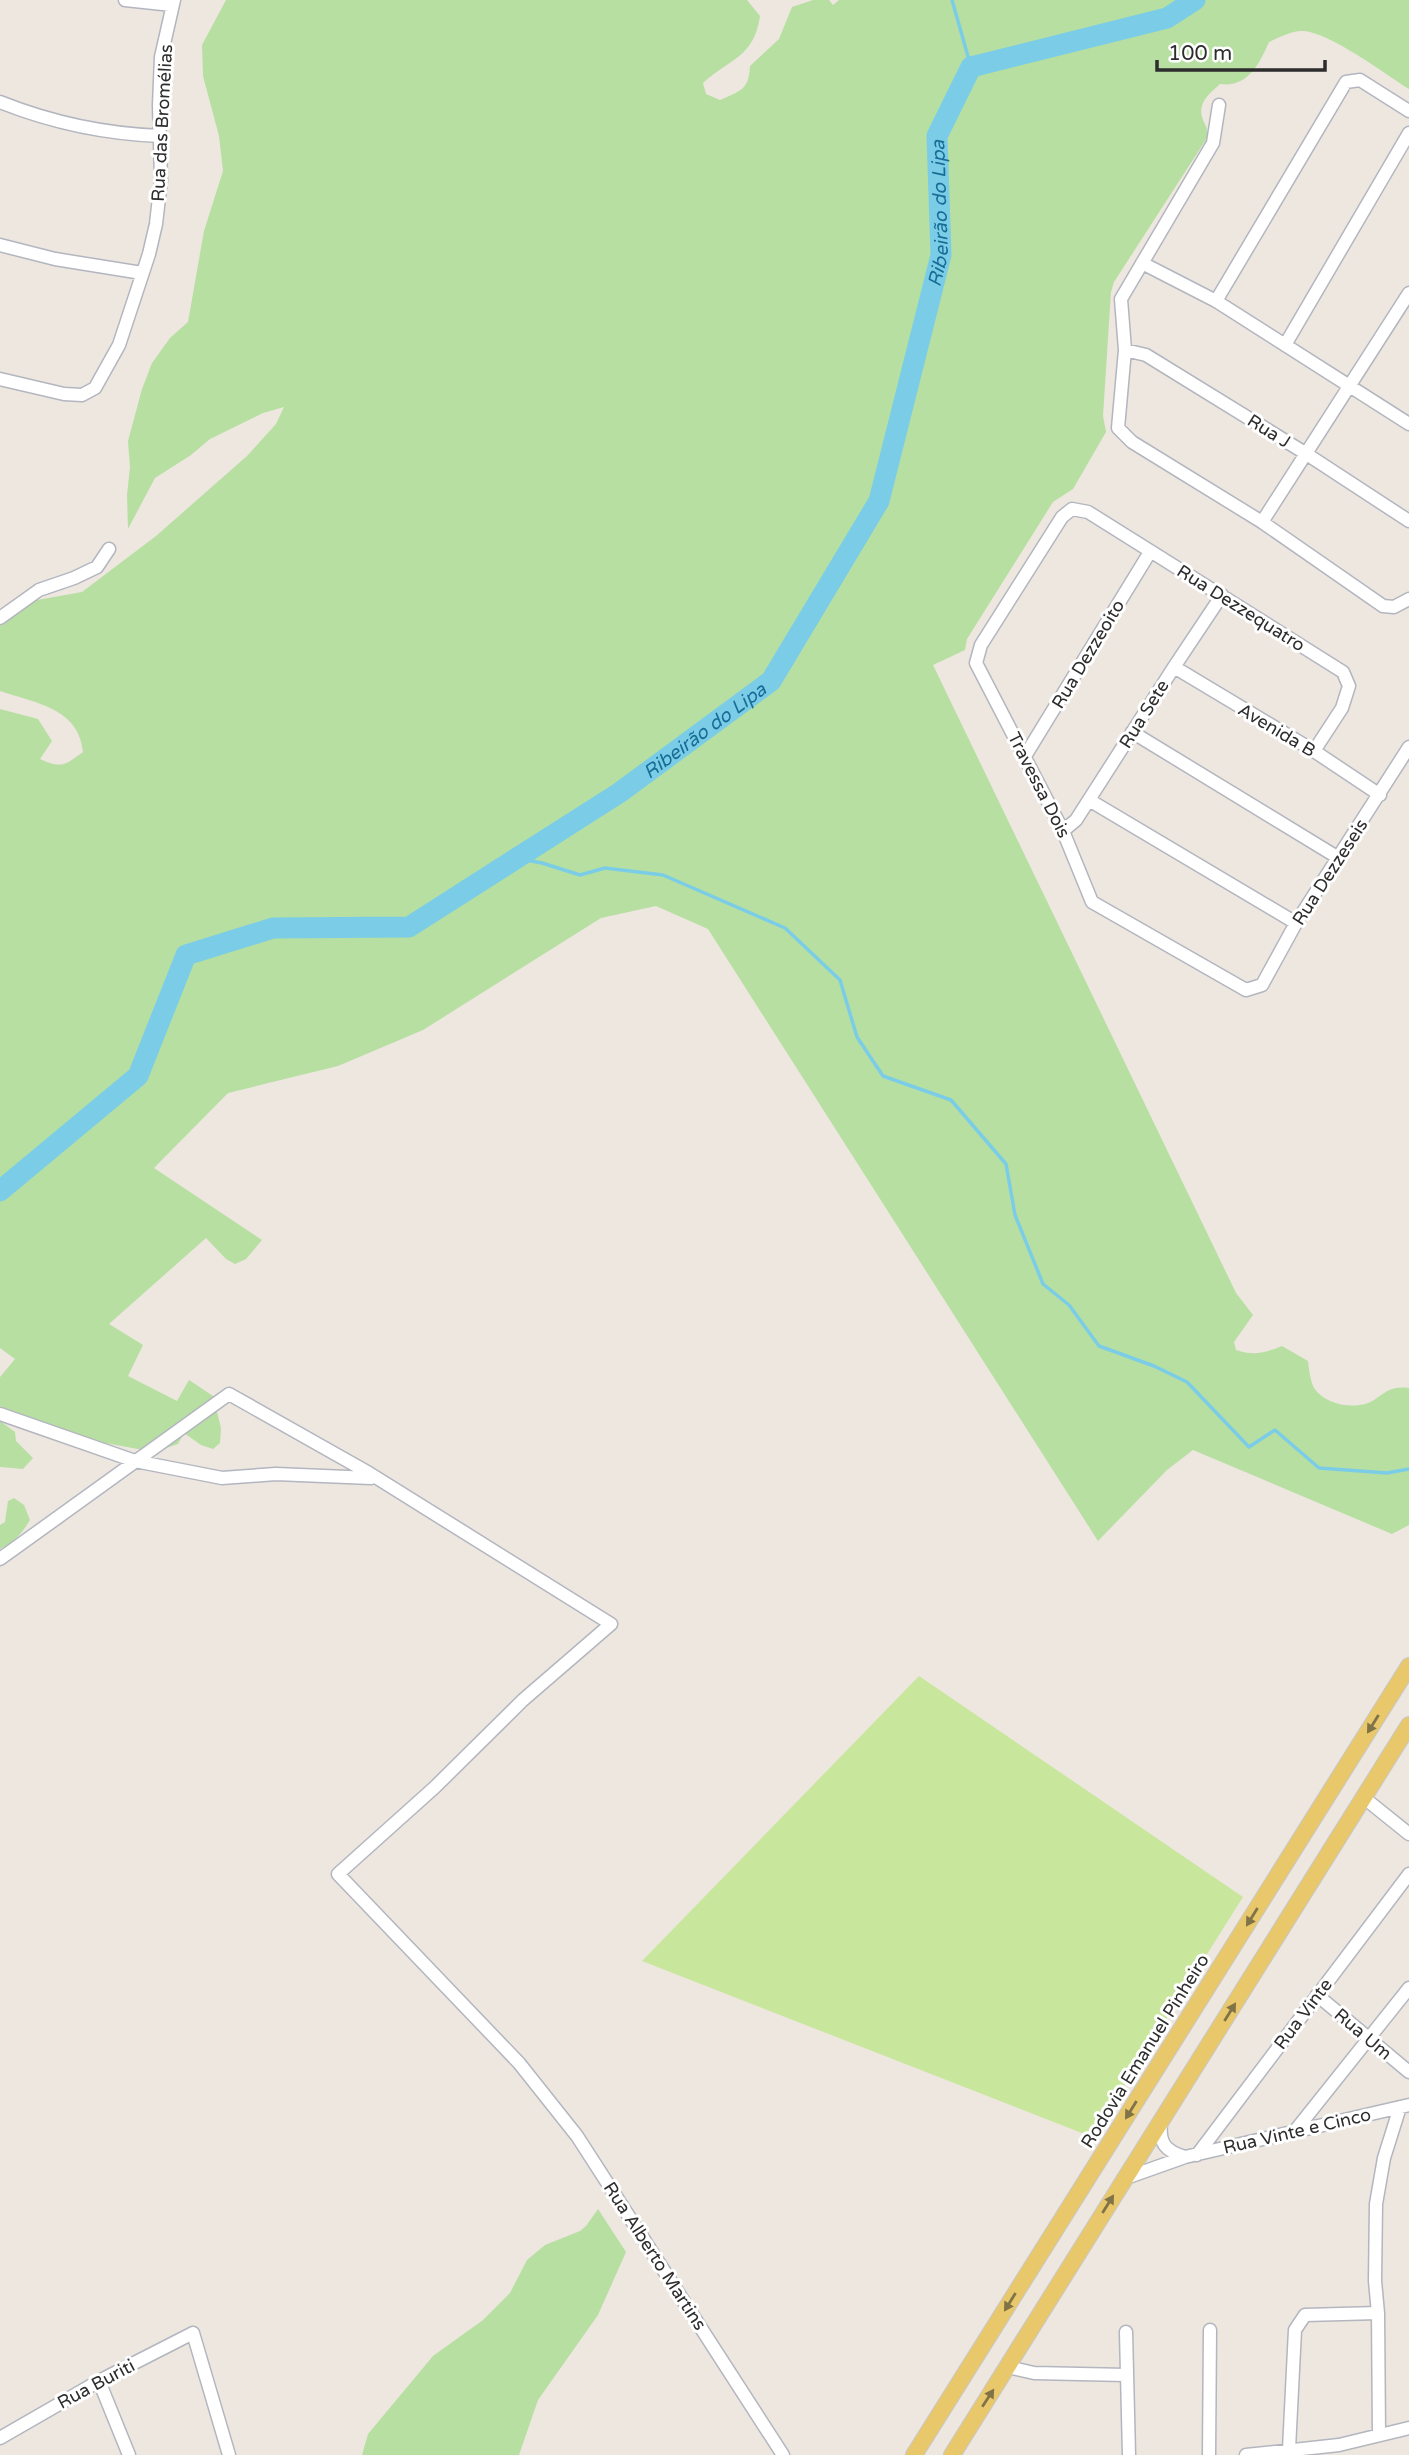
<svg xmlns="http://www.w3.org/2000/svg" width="1409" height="2455" viewBox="0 0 1409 2455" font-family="'Varela Round',sans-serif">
	<rect width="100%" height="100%" fill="#ede7e0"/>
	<!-- green -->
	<path fill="#b7dfa1" d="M226,0H747L760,16C754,58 729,59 703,83L706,94L720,100C740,91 749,90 750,66L779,39L792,7L813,0H829L833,5L839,0H1409V89C1385,74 1326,29 1300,31C1289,32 1278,38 1269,42C1259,65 1247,88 1220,84C1210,93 1198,102 1202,117C1205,127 1208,125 1207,138L1114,282L1111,292L1103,416L1106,432L1073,489L1053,502L967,639L965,650L933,665L1236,1293L1253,1315L1234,1342L1236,1350C1254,1356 1264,1353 1282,1346L1308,1361C1309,1369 1310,1380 1314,1388C1325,1405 1357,1411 1374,1400C1387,1391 1392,1386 1409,1388V1525L1392,1534L1193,1450L1167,1470L1098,1541L708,929L656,906L601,918L423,1030L338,1066L228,1093L154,1168L262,1240L246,1259L235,1264L226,1259L206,1238L109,1324L143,1345L128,1376L177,1401L189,1380L213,1396L221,1428L220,1443L213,1449L201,1445L184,1433L178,1444L154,1452L100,1442L15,1418L0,1406V1377L15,1359L0,1348V709L38,719L52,741L40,759C62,769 65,765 83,752C79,708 35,703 0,691V626L26,602L82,592L156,536L247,456L276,424L284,407L263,413L210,439L191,455L155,478L128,529L127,495L130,467L128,441L142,389L152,363L170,338L188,322L204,231L223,171L219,136L203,76L202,45Z
		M0,1421L15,1432L16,1441L33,1458L23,1469L0,1467Z
		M14,1498L24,1505L30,1520C22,1533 15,1542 0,1549V1525L5,1522L8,1501Z
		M598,2209L626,2252L598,2315L538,2400L519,2455H362L368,2434L433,2356L483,2320L510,2293L527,2260L545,2245L580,2231L586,2226Z"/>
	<!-- pitch -->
	<path fill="#c9e69d" d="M919,1676L1243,1897L1092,2137L642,1961Z"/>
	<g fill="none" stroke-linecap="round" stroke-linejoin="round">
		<!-- stream -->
		<path stroke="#7bcde7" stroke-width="3.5" d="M952,0L971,67
			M516,858L542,863L580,875L605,868L663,875L785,928L840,980L857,1037L883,1076L951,1100L1006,1164L1015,1215L1043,1284L1069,1305L1099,1346L1154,1366L1187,1382L1249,1447L1275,1430L1319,1468L1387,1473L1409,1469"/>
		<!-- river -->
		<path stroke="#7bcde7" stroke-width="21" id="s1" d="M0,1191L138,1076L186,955L273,928L409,927L619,793L771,681L879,501L941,255L937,136L971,67L1167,18L1195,0"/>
		<!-- minor casing -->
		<g stroke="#b3b6bf" stroke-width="15">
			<path id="minor" d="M125,0L172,5
				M0,102C50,122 107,134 161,136
				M1219,105L1213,143L1121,299L1125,350L1118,428L1132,442L1262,522L1383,606L1394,607L1409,599
				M0,245L55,259L142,273
				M1142,263L1216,301L1409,424
				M1216,301L1346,82L1360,80L1409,111
				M1285,345L1409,133
				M1125,350L1146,355L1305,453L1409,521
				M0,379L64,394L82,395L95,388L119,345L149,254L156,224L161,180L159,105L161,57L174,0
				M1262,522L1409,293
				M0,618L39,590L74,578L97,567L109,549
				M1174,667L1314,751L1380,795
				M1132,732L1337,857
				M1314,751L1342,708L1349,686L1343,672L1088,512L1072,509L1062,517L981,645L976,663L1063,831L1092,902L1246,990L1262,985L1296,923L1409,747
				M1025,756L1150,552
				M1089,800L1296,923
				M1063,831L1076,820L1174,667L1222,595
				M0,1414L135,1461L222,1478L276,1474L371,1478
				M0,1559L229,1394L369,1473L611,1624L523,1700L435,1787L338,1874L519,2063L577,2136L783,2455
				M1363,1797L1409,1834
				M1317,1995L1409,2072
				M1161,2123C1159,2143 1165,2151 1185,2157
				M1295,2131L1409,1988
				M1197,2155L1409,1874
				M1123,2179L1185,2157L1409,2105
				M1126,2332L1129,2455
				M1008,2367L1034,2373L1126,2375
				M99,2381L129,2455
				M1379,2434L1378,2313L1375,2281L1376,2204L1384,2158L1400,2107
				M0,2438L99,2381L193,2333L229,2455
				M1289,2449L1295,2330L1305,2315L1378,2313
				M1209,2455L1210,2330
				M1246,2455L1339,2445L1409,2428"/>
		</g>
		<!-- major casing -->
		<g stroke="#c8c8c8" stroke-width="18">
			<path id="major" d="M914,2455L1409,1666
				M952,2455L1409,1725"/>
		</g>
		<!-- minor -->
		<use href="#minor" stroke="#fff" stroke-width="12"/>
		<!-- major -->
		<use href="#major" stroke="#e8c86a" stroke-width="16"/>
	</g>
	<!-- one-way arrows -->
	<defs><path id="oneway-solid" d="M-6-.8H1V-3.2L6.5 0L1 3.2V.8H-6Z" transform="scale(1.75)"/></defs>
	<g fill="#817348">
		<use href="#oneway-solid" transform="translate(1373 1724) rotate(122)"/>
		<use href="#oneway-solid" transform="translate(1252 1917) rotate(122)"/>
		<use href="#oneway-solid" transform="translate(1230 2012) rotate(-58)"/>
		<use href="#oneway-solid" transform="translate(1131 2110) rotate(122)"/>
		<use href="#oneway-solid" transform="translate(1108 2204) rotate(-58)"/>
		<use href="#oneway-solid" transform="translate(1010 2302) rotate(122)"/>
		<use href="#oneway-solid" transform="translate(988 2398) rotate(-57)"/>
	</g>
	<g text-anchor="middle" stroke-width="6" stroke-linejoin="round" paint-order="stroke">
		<!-- street labels -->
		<g font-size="18" fill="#2d2d2d" stroke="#fff">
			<text transform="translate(162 123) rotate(-87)" y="6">Rua das Bromélias</text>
			<text transform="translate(1269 431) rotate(32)" y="6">Rua J</text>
			<text transform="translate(1241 608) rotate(32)" y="6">Rua Dezzequatro</text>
			<text transform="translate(1088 654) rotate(-59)" y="6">Rua Dezzeoito</text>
			<text transform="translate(1144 714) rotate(-58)" y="6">Rua Sete</text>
			<text transform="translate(1277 730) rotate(31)" y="6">Avenida B</text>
			<text transform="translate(1039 785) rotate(63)" y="6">Travessa Dois</text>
			<text transform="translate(1330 872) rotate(-57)" y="6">Rua Dezzeseis</text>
			<text transform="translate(1303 2014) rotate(-53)" y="6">Rua Vinte</text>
			<text transform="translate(1363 2034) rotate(40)" y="6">Rua Um</text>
			<text transform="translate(1145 2051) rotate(-58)" y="6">Rodovia Emanuel Pinheiro</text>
			<text transform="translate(1297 2131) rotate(-13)" y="6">Rua Vinte e Cinco</text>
			<text transform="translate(655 2256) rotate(57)" y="6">Rua Alberto Martins</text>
			<text transform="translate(96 2384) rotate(-28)" y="6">Rua Buriti</text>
		</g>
		<!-- water labels -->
		<g font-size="19" font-style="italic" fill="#176d96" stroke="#fff">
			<text dy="7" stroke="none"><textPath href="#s1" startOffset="1480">Ribeirão do Lipa</textPath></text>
			<text dy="7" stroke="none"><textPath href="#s1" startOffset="892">Ribeirão do Lipa</textPath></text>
		</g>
	</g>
	<!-- scale -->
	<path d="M1157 60v10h168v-10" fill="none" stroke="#2d2d2d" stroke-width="3.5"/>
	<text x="1168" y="60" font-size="21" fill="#2d2d2d" stroke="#ffffff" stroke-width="5" paint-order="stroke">100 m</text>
</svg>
